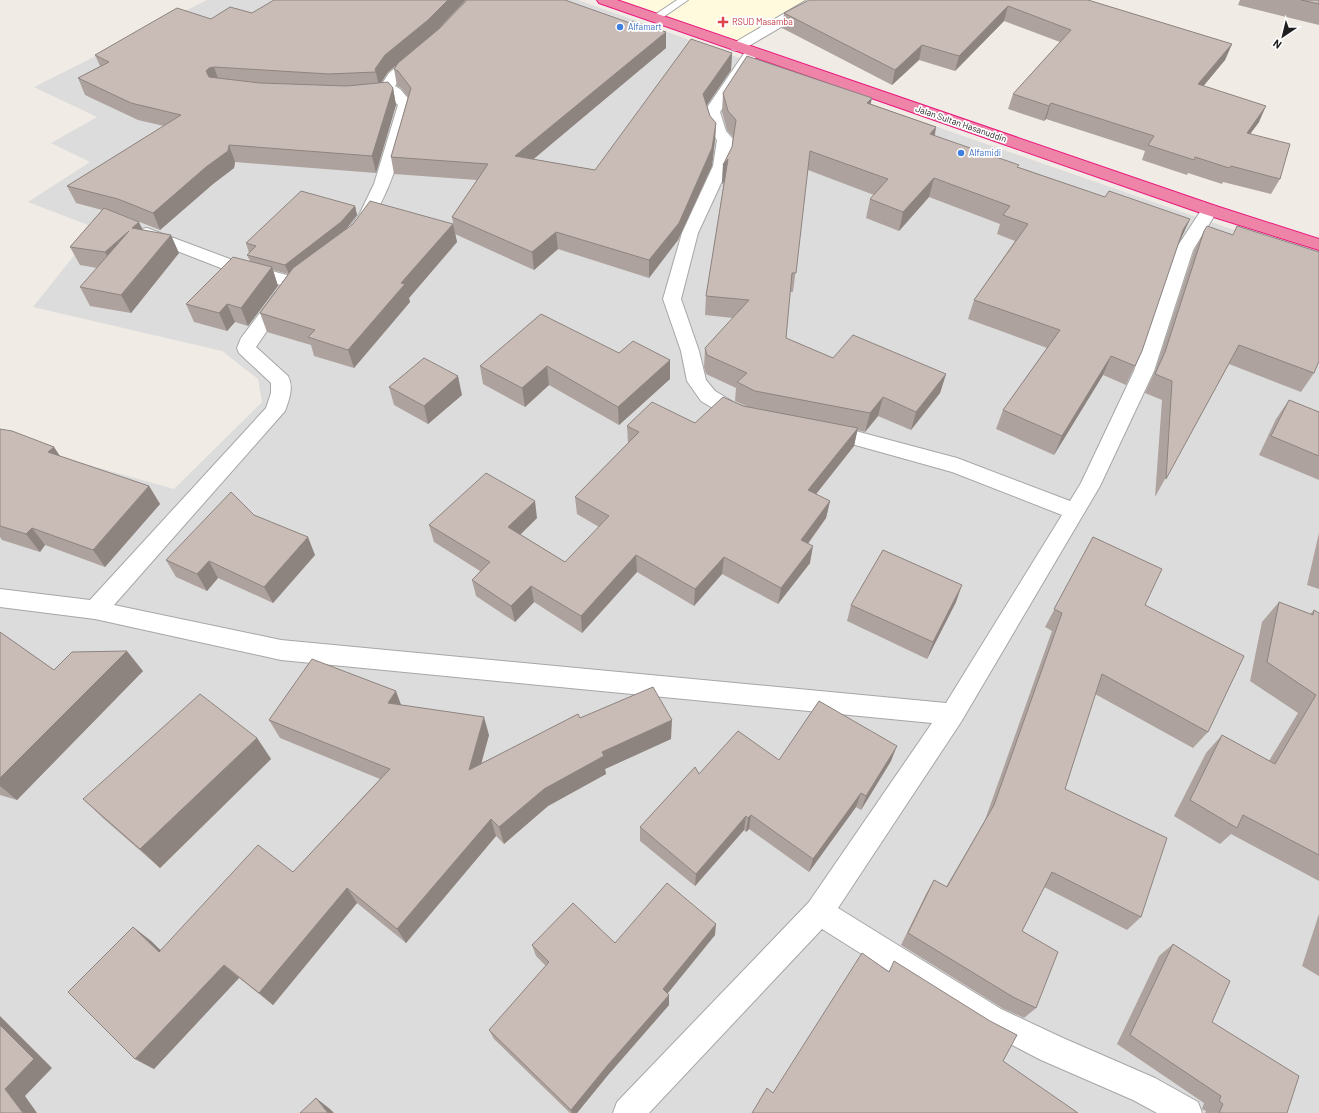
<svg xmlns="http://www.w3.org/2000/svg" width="1319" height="1113" viewBox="0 0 1319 1113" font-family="Barlow,sans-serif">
	<rect width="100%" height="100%" fill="#f0ebe4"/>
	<!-- residential -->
	<path fill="#dddcdc" d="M207,0H578L779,72L1231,229L1319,256V1113H0V440L174,489L262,402L258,379L222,351L33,307L96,228L28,202L90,162L51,143L97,117L34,87Z"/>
	<!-- education -->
	<path fill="#fffade" d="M607,0H813L736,44Z"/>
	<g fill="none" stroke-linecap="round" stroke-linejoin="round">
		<!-- lane casing -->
		<g stroke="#a6a6a6" stroke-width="2">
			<path id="lane" d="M677,0H688L659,20H653L651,18L653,16Z"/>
		</g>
		<!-- street casing -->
		<g stroke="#a6a6a6" stroke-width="2">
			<path id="street" d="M807,0H824L822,3L742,50L737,51L732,50L730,47L732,44Z
				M752,48L757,49L759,52L720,112L726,131L733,139L729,166L698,233L681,299L699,351L706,380L715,391L735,403L751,410L754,415L751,420L744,422L737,420L721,413L701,401L687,381L681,351L663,299L682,233L713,166L717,140L711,132L704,112L747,49Z
				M418,52L423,53L425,56L400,79L395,86L400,89L413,104C401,151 393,190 364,231L358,232L352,231L350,227L360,213L374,184L398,105L380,87L389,73L413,53Z
				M1210,205L1216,206L1218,210L1193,250L1154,371L1100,486L961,722L838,908L1001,1009L1063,1038L1155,1078L1198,1102L1202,1113H1157L1133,1100L1041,1060L981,1029L822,929L649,1113H613L617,1102L809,902L932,723L281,660L95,619L0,607V589L90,600L266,408L271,393V383L239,353L237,348L241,338L275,293L281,291L287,293L290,297L256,347L288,376C294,387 289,400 285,411L114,605L281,640L946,703L1062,515L952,472L848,443L820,437L817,432L820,427L827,425L848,429L957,458L1070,501L1081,483L1134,371L1175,250L1204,206Z
				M147,228L238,262L298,278L301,282L298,286L292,288L226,270L141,237L139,233L141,229Z"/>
		</g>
		<!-- highway casing -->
		<g stroke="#ea167c" stroke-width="2">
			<path id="highway" d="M597,0H617L1216,206L1319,239V250L1204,214L599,3Z"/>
		</g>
		<!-- lane -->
		<use href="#lane" fill="#fff" fill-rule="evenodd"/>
		<!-- street -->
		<use href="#street" fill="#fff" fill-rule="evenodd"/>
		<!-- highway -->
		<use href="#highway" fill="#ee85a8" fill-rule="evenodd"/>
	</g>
	<!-- wall -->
	<path fill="#ada29d" d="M1088,0L1232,44L1225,60L1203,86L1259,122L1250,134L1280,179L1271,194L1223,182L1222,184L1188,173L1187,175L1142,160L1145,151L1046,119L1044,121L1008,109L1013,94L1060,42L1004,21L955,71L919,60L892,85L782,28L784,13Z
		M1240,0H1319V25L1238,5Z
		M252,13L434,33L666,48L533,159L595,170L732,53L731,70L707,105L710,116L716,123L715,140L712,166L678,240L649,278L558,249L534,270L455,234L452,217L477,180L394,174L391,157L408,97L401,88L397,86L394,69L396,65L388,72L381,83L393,88L396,105L376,173L235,162L234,168L213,184L160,230L127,217L121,215L179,253L131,313L90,306L80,287L97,268L80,265L70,247L102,210L76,203L67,186L164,126L138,120L85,95L78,78L100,66L95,55L211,19Z
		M723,93L871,104L936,127L935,136L1018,167L1105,197L1190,219L1179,242L1142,351L1126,385L1103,375L1054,455L996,429L1003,410L1047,348L968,319L974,300L1015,241L997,234L1000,224L929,197L899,231L866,218L870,199L874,195L808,170L793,292H790L786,338L833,358L946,374L940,393L911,430L878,416L865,432L857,430L854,446L816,494L830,501L826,518L808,544L810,563L778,604L722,574L694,606L637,572L582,633L534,602L515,622L476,596L472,580L480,571L434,542L429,525L537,518L520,534L565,562L599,527L577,514L575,497L628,443L627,426L695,423L743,406H746L735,401L736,388L706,374L704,367L705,348L733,318L705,315L706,296L724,182L722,184L723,165L732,147L733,137L727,130L722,112Z
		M355,206L357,215L347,228L453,224L457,242L409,298L410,302L354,368L314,356L311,345L267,332L260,313L288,274L273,270L278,286L248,326L235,322L227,331L194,322L186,304L250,261L247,255L249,253L246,243Z
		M1204,231L1314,373L1301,392L1229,364L1155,497L1162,400L1145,393L1155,371L1194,251Z
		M541,314L670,379L619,425L549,385L525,407L483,384L480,366Z
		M389,387L462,395L428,424L394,405Z
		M1289,400L1319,412V480L1259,455L1276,419Z
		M0,429L54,447L59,456L149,486L160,504L105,567L45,545L40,552L2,540L0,537Z
		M254,515L315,555L273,603L218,578L207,591L176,577L166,560Z
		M1319,533V589L1307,585Z
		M1093,537L1145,605L1208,732L1193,748L1095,694L1065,789L1141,917L1127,930L1044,887L1022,931L1036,1008L1024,1018L1002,1008L901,945L926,894L934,880L946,887L985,820L1052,631L1045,627Z
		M956,602L927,659L847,621L851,605Z
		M1279,602L1310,614L1314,610L1319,613V881L1231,834L1220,844L1174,816L1206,753L1222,735L1269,761L1298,713L1250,681L1262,622Z
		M0,632L54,670L143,671L17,800L0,795Z
		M401,705L489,735L481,763L580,718L671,739L605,769L606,774L548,806L504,844L496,836L406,943L357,903L273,1005L239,978L154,1069L135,1059L133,927L151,941L160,950L293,872L380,779L280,738L269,720Z
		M257,738L271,759L160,868L104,819L83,799Z
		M779,760L891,761L861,810L856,807L809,872L749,829L746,832L744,830L695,886L640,841V827L699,774Z
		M1319,914V976L1302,966Z
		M715,935L668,993L669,1005L608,1075L577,1113H570L494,1039L489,1030L546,966L536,956L532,945L615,943Z
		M1173,944L1212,1022L1287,1113H1205L1206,1111L1202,1109L1204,1103L1117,1044L1159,956Z"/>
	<!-- shaded-wall -->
	<path fill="#8d8480" d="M448,0H466L431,37L388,72L379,86L375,69L385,55Z
		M1008,6L1004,21L955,71L959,56Z
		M666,32V48L517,173L515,156Z
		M1232,44L1225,60L1192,100L1198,84Z
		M922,45L919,60L892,85L895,70Z
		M732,53L731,70L703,111V94Z
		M214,67L220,84L212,88L206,71L209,68Z
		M393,88L396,105L376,173L372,156Z
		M872,98L868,117L867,103Z
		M1051,103L1046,119L1044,121L1049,106Z
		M1266,106L1259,122L1239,149L1247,133Z
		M716,123L715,140L712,166L678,240L649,278V260Z
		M936,127L932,146L930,134Z
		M229,145L235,162L234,168L213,184L160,230L153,213Z
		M728,159L727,178L722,184L723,165Z
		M934,178L929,197L899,231L903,212Z
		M355,206L357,215L344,232L289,274L285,265Z
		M1190,219L1181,239L1174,250L1183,230Z
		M139,222L148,241L132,228Z
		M453,224L457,242L409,298L410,302L354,368L348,350L401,283Z
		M129,231L114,270L105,252Z
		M556,232L558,249L534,270L532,252Z
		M171,235L179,253L131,313L121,295Z
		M272,267L278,286L248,326L241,308Z
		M227,304L235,322L227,331L219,313Z
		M1111,356L1103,375L1054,455L1062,436Z
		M670,360V379L619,425L618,407Z
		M547,366L549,385L525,407L522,388Z
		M946,374L940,393L911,430L916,412Z
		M458,376L462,395L428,424L424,406Z
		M883,397L878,416L865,432L870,413Z
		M858,428L854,446L805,508L808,490Z
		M54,447L66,465L48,452Z
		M149,486L160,504L105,567L93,550Z
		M535,501L537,518L511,544L508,527Z
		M830,501L826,518L798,557L801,540Z
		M32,528L45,545L40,552L26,534Z
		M308,537L315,555L273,603L264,587Z
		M813,546L810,563L778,604L781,588Z
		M636,555L637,572L582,633L581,616Z
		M724,557L722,574L694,606L695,589Z
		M209,561L218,578L207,591L197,574Z
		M962,585L956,602L927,659L933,642Z
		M531,586L534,602L515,622L511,606Z
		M127,651L143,671L17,800L0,786V778Z
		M396,691L403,710L388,703Z
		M484,717L489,735L475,787L469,770Z
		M672,720L671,739L605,769L606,774L548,806L504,844L499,827L544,789L602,752Z
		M257,738L271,759L160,868L140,849Z
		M897,746L891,761L861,810L866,796Z
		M861,793L856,807L809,872L813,859Z
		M751,815L749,829L746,832L748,818Z
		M746,816L744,830L695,886L696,874Z
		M491,819L496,836L406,943L397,929Z
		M347,888L357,903L273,1005L259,993Z
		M716,924L715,935L663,999V989Z
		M133,927L151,941L176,965L159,952Z
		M224,965L239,978L154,1069L135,1059Z
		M669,995V1005L608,1075L577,1113H572L571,1110L607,1066Z
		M0,1016L52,1068L25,1096L37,1113H23L5,1089L0,1025Z
		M316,1098L330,1109L334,1113H328Z"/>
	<!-- building -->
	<path fill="#c9bcb7" stroke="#8d8480" d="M274,0H448L428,20L385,55L375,69L376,72L329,74L214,67L209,68L206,71L209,77L260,83L347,86L388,82L393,88L372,156L229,145L228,151L206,167L153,213L118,199L67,186L181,115L131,103L78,78L109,62L95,55L177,8L211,19L230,7L252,13Z
		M467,0H565L630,23L633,21L666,32L515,156L595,170L691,39L732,53L703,94L710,116L716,123L712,148L679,223L649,260L556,232L532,252L452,217L488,164L391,157L411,88L398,71L394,69L398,63L440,28Z
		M809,0H1088L1232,44L1198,84L1266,106L1247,133L1290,144L1280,179L1231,166L1229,168L1195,157L1194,160L1148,145L1154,136L1051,103L1049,106L1013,94L1071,30L1008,6L959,56L922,45L895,70L784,13Z
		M1301,0H1319V4Z
		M747,56L872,98L867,103L936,127L930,134L1019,165L1017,167L1105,197L1109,191L1190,219L1183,230L1142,351L1135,366L1111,356L1062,436L1003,410L1060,330L974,300L1028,224L1003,215L1010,206L934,178L903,212L870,199L888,179L810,151L796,273H792L786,338L833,358L853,335L946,374L916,412L883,397L870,413L755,391L737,382L747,373L707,355L705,348L749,300L706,296L728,159L723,165L732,147L736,120L728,111L723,93Z
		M301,191L355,206L341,222L285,265L247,255L256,246L246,243Z
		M370,201L453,224L401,283L405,284L348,350L308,337L315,330L260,313L293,268L353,224Z
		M104,208L139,222L132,228L171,235L121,295L80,287L129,231L105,252L70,247Z
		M1207,226L1233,235L1237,226L1319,252V361L1314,373L1239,345L1166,479L1172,381L1155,374L1165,352L1204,231Z
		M233,257L272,267L241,308L227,304L219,313L186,304Z
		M541,314L619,353L633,341L670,360L618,407L547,366L522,388L480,366Z
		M424,358L458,376L424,406L389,387Z
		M723,397L743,406L858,428L808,490L830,501L801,540L813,546L781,588L724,557L695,589L636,555L581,616L531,586L511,606L472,580L490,562L429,525L486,473L535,501L508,527L565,562L609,516L575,497L639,432L627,426L652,402L695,423Z
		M1289,400L1319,412V456L1271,436Z
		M0,429L12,431L54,447L48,452L149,486L93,550L32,528L26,534L0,526Z
		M231,492L254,515L308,537L264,587L209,561L197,574L166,560Z
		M1093,537L1162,569L1145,605L1244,656L1208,732L1102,674L1065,789L1167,838L1141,917L1052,872L1022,931L1058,952L1036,1008L1013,997L908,933L934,880L947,887L994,805L1062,613L1054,609Z
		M883,550L962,585L933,642L851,605Z
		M1279,602L1313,615L1314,610L1319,613V855L1243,815L1237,828L1190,800L1222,735L1275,764L1316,695L1267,662Z
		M0,632L54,670L72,652L127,651L0,778Z
		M312,659L396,691L388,703L484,717L469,770L578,714L580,718L653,687L672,720L602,752L604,756L544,789L499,827L491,819L397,929L347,888L259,993L224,965L135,1059L68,992L133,927L159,952L258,845L293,872L390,769L269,720Z
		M200,694L257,738L140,849L83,799Z
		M819,701L897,746L866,796L861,793L813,859L751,815L748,818L746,816L696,874L640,827L695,767L699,774L738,731L779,760Z
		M667,883L716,924L663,989L669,995L607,1066L571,1110L489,1030L549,962L532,945L573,903L615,943Z
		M1173,944L1230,981L1212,1022L1299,1076L1287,1113H1219L1223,1104L1219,1101L1221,1096L1130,1035Z
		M862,953L889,972L894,961L990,1021L1017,1035L1003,1061L1078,1113H752L767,1088L773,1093Z
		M0,1025L34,1059L5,1089L23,1113H0Z
		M316,1098L328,1113H300Z"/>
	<!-- markers -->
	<path fill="#e0444e" stroke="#fff" stroke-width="1.5" d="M721 16h4v4h4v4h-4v4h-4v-4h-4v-4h4z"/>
	<g fill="#3f7fe0" stroke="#fff" stroke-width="1.5">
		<circle cx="620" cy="27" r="4"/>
		<circle cx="961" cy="153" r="4"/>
	</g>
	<g text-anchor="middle" stroke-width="3.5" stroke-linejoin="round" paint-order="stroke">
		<!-- far-health labels -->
		<g font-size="9" fill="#be3a42" stroke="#fff" text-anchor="start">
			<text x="732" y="25">RSUD Masamba</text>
		</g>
		<!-- far-shop labels -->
		<g font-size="9" fill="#366cbe" stroke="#fff" text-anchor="start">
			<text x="628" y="30">Alfamart</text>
			<text x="969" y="156">Alfamidi</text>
		</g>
		<!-- far-street labels -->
		<g font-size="9" fill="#1f1f1f" stroke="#fff">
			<text transform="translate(961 124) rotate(19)" y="3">Jalan Sultan Hasanuddin</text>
		</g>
	</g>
	<!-- north arrow -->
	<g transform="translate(1283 36) rotate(215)" stroke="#ffffff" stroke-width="3" paint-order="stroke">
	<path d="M0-3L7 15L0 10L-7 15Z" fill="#1f1f1f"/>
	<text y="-6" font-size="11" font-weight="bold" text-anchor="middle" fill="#1f1f1f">N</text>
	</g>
</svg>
